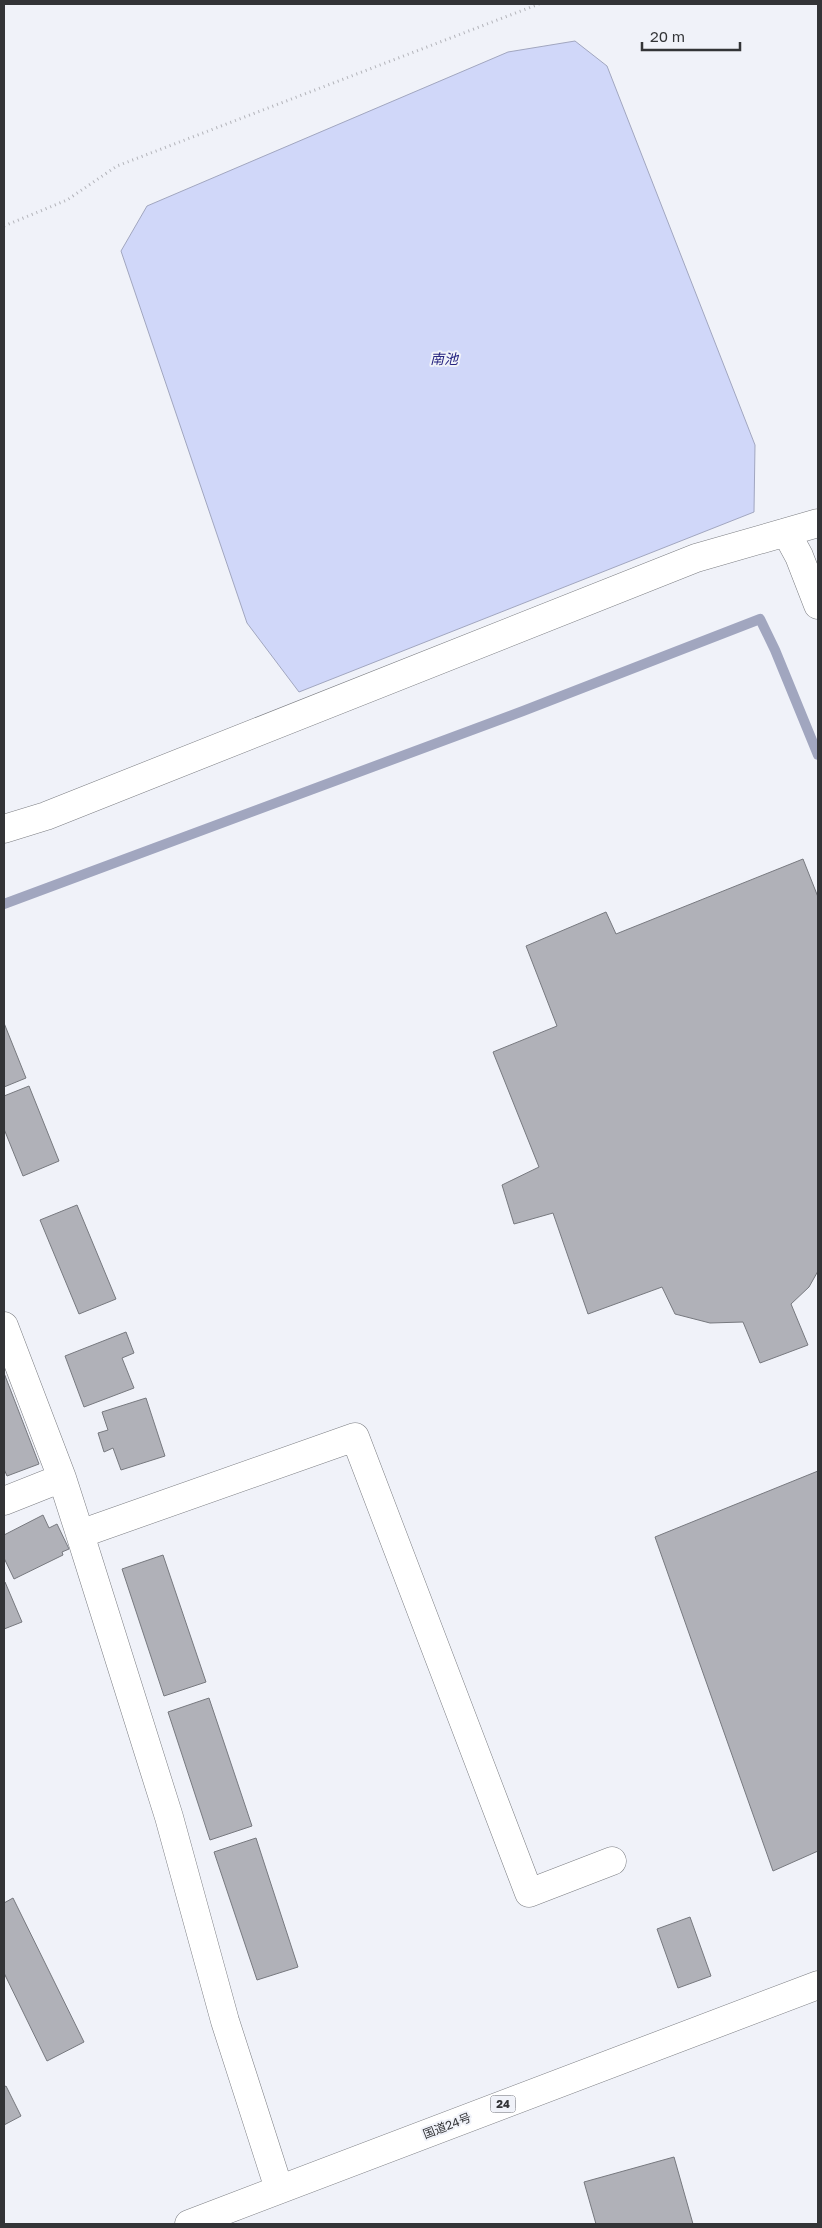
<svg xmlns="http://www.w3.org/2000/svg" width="822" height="2228" viewBox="0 0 822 2228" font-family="'Golos Text','Noto Sans JP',sans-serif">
	<rect width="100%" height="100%" fill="#f0f2f9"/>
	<!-- water -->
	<path fill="#d0d7f9" stroke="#a1a6bf" d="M575,41L607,66L755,445L754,512L299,692L247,623L121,251L147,206L508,52Z"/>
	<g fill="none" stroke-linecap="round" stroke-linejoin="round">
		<!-- stream -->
		<path stroke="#a1a6bf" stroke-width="10" d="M4,904L523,711L760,619L775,650L818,755"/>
	</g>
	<!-- building -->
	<path fill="#b0b1b8" stroke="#77797f" d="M803,859L818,897V1271L809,1287L791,1304L808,1345L760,1363L743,1322L710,1323L675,1314L662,1287L588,1314L553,1213L514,1224L502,1185L539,1167L493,1052L557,1026L526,946L606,912L616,934Z
		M4,1023L26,1078L4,1087Z
		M29,1086L59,1161L23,1176L4,1129V1096Z
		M77,1205L116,1299L79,1314L40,1220Z
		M126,1332L134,1353L122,1358L134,1388L84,1407L65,1356Z
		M4,1373L39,1464L7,1476L4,1469Z
		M146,1398L165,1456L121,1470L113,1448L104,1452L98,1433L108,1430L102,1412Z
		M818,1471V1851L773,1871L655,1537Z
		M43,1515L49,1528L57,1524L69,1549L62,1552L63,1555L14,1579L4,1558V1535Z
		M163,1555L206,1682L164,1696L122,1569Z
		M5,1582L22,1622L4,1629V1583Z
		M209,1698L252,1826L210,1840L168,1712Z
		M256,1838L298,1967L257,1980L214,1852Z
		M13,1898L84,2042L47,2061L4,1973V1903Z
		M690,1917L711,1976L678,1988L657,1929Z
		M6,2086L21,2116L4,2125V2087Z
		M674,2157L693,2224H596L584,2182Z"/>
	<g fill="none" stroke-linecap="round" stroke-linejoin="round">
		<!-- minor casing -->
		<g stroke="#7b7d82" stroke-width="29">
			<path id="minor" d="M786,532L799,556L818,605
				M4,829L46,816L696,558L818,523
				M4,1326L62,1478L80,1534L169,1817L225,2021L279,2189
				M4,1501L62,1478
				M80,1534L355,1437L529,1893L612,1861"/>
		</g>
		<!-- trunk casing -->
		<g stroke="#7b7d82" stroke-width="29">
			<path id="trunk" d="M189,2224L818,1985"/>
		</g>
		<!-- path -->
		<path stroke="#b3b4ba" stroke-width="3" stroke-dasharray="1 4" stroke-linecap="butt" d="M4,226L67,200L117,166L539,4"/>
		<!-- minor -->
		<use href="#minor" stroke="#fff" stroke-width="28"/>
		<!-- trunk -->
		<use href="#trunk" stroke="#fff" stroke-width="28"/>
	</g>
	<g text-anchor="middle" stroke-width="4" stroke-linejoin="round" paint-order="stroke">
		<!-- shield labels -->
		<rect fill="#f0f2f9" stroke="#6c6d71" stroke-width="1" x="490.5" y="2095.5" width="25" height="17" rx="4"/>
		<g font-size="11" font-weight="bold" fill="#333437">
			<text x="503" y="2108">24</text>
		</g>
		<!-- street labels -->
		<g font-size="12" fill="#333437" stroke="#f0f2f9">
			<text transform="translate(447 2126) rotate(-21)" y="4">国道24号</text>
		</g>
		<!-- water labels -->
		<g font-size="14" font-style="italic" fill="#272580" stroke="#f0f2f9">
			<text x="444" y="364">南池</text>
		</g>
	</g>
	<!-- border -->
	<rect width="822" height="2228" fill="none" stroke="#333437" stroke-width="10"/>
	<!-- scale -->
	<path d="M642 42v8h98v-8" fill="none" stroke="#333437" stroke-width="2.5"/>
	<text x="650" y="42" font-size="15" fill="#333437" stroke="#f0f2f9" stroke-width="4" paint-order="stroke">20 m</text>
</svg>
